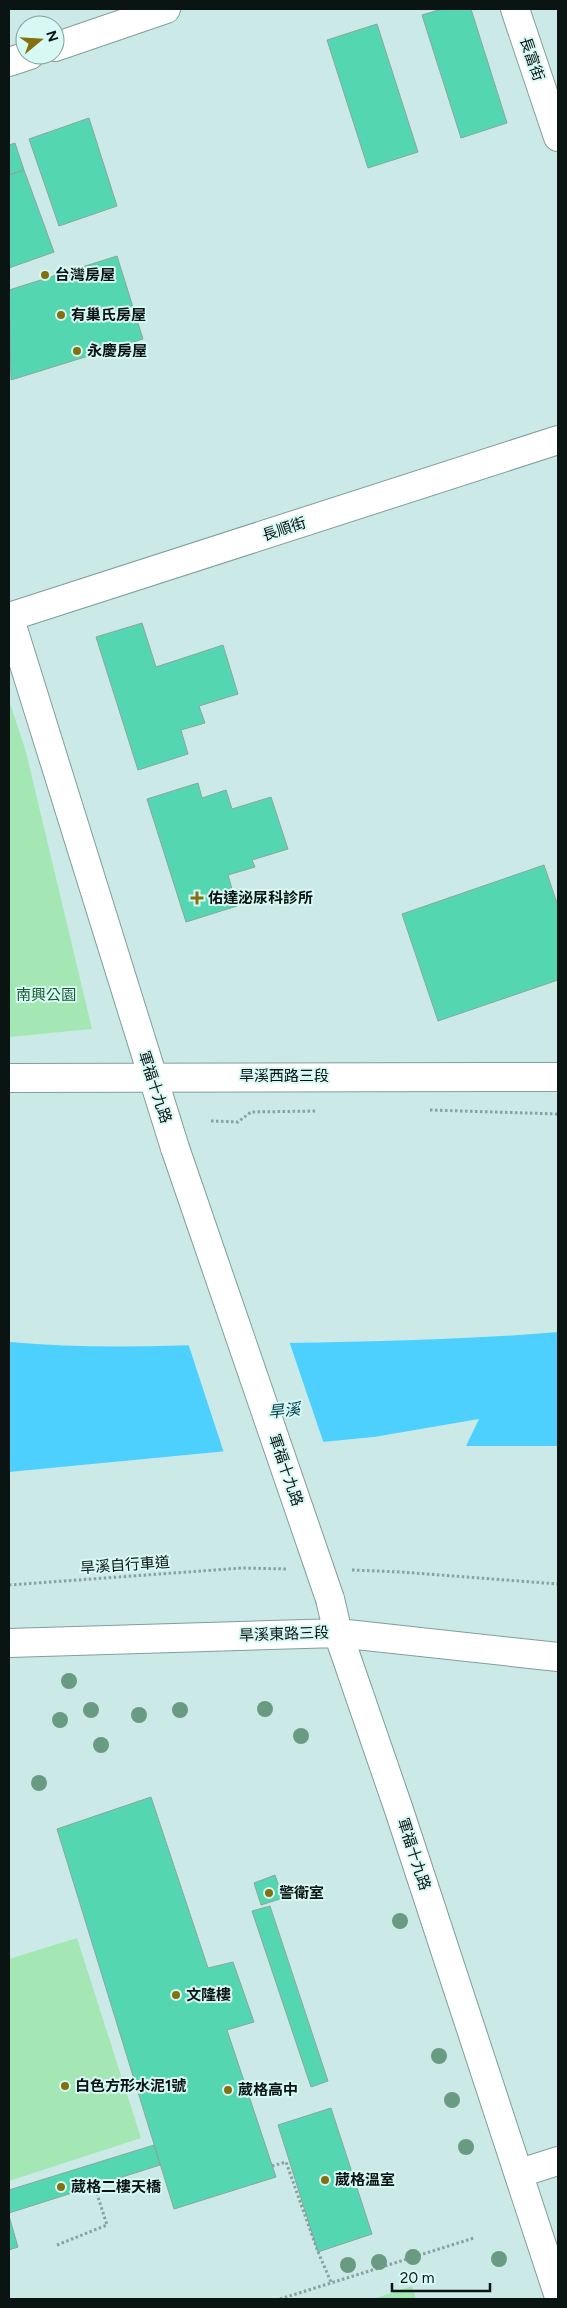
<svg xmlns="http://www.w3.org/2000/svg" width="567" height="2308" viewBox="0 0 567 2308" font-family="Figtree,'Noto Sans TC',sans-serif">
	<rect width="100%" height="100%" fill="#cbeae7"/>
	<!-- green -->
	<path fill="#a4e7b4" d="M9,700L26,752L92,1029L9,1037Z
		M77,1938L141,2138L9,2181V1959Z
		M412,2286L416,2299H373Z"/>
	<!-- water -->
	<path fill="#4dd0fe" d="M558,1332V1446H466L479,1419L374,1437L9,1472V1342C86,1349 163,1346 240,1344C346,1342 452,1341 558,1332Z"/>
	<!-- pier -->
	<path fill="#cbeae7" d="M289,1341L324,1444L224,1453L188,1343Z"/>
	<!-- building -->
	<path fill="#54d7b0" stroke="#8ba69c" d="M442,9H471L507,123L461,138L422,15Z
		M377,24L418,152L368,168L327,40Z
		M89,118L117,206L59,226L29,139Z
		M15,143L24,170L9,175V145Z
		M24,170L54,252L9,268V175Z
		M117,256L143,339L11,380L9,290Z
		M142,623L156,667L223,645L238,694L199,706L205,723L181,730L188,754L138,770L96,637Z
		M198,783L202,798L226,790L232,809L271,797L288,849L252,860L255,867L228,875L237,906L186,922L147,799Z
		M544,865L558,906V980L438,1021L402,914Z
		M151,1797L208,1968L233,1962L254,2022L227,2030L276,2177L174,2209L57,1829Z
		M275,1875L283,1898L261,1905L254,1883Z
		M270,1906L328,2081L311,2087L252,1911Z
		M331,2108L372,2234L318,2252L278,2125Z
		M154,2145L160,2165L9,2213V2190Z
		M9,2216L18,2247L9,2250Z"/>
	<g fill="none" stroke-linecap="round" stroke-linejoin="round">
		<!-- minor casing -->
		<g stroke="#809e9b" stroke-width="30">
			<path id="minor" d="M515,9L558,137
				M55,47L166,9
				M9,62L30,55
				M9,616L175,1148
				M9,617L558,440
				M9,1078L558,1077
				M330,1599L338,1633L399,1810L558,2294
				M9,1643L338,1633L558,1657
				M520,2173L558,2161"/>
		</g>
		<!-- path -->
		<path stroke="#89a19f" stroke-width="3" stroke-dasharray="2.5 2.5" stroke-linecap="butt" d="M430,1110L558,1114
			M211,1121L238,1122L251,1112L317,1111
			M352,1570L401,1572L558,1584
			M9,1585L242,1568L288,1569
			M272,2166L286,2162L318,2252L331,2282
			M57,2245L107,2225L97,2194
			M280,2299L474,2238"/>
		<!-- minor -->
		<use href="#minor" stroke="#fff" stroke-width="28"/>
		<!-- minor-bridge casing -->
		<g stroke="#809e9b" stroke-width="30" stroke-linecap="butt">
			<path id="minor-bridge" d="M175,1148L330,1599"/>
		</g>
		<!-- minor-bridge -->
		<use href="#minor-bridge" stroke="#fff" stroke-width="28"/>
	</g>
	<!-- trees -->
	<g fill="#699b82">
		<circle cx="69" cy="1681" r="8"/>
		<circle cx="265" cy="1709" r="8"/>
		<circle cx="91" cy="1710" r="8"/>
		<circle cx="180" cy="1710" r="8"/>
		<circle cx="139" cy="1715" r="8"/>
		<circle cx="60" cy="1720" r="8"/>
		<circle cx="301" cy="1736" r="8"/>
		<circle cx="101" cy="1745" r="8"/>
		<circle cx="39" cy="1783" r="8"/>
		<circle cx="400" cy="1921" r="8"/>
		<circle cx="439" cy="2056" r="8"/>
		<circle cx="452" cy="2100" r="8"/>
		<circle cx="466" cy="2147" r="8"/>
		<circle cx="413" cy="2257" r="8"/>
		<circle cx="499" cy="2259" r="8"/>
		<circle cx="379" cy="2262" r="8"/>
		<circle cx="348" cy="2265" r="8"/>
	</g>
	<!-- markers -->
	<g fill="#83700f" stroke="#d8f8f4" stroke-width="2">
		<circle cx="45" cy="275" r="5"/>
		<circle cx="61" cy="315" r="5"/>
		<circle cx="77" cy="351" r="5"/>
		<path d="M194.5 890.5h5v5h5v5h-5v5h-5v-5h-5v-5h5z"/>
		<circle cx="269" cy="1893" r="5"/>
		<circle cx="176" cy="1995" r="5"/>
		<circle cx="65" cy="2086" r="5"/>
		<circle cx="228" cy="2090" r="5"/>
		<circle cx="325" cy="2180" r="5"/>
		<circle cx="61" cy="2187" r="5"/>
	</g>
	<g text-anchor="middle" stroke-width="4" stroke-linejoin="round" paint-order="stroke">
		<!-- street labels -->
		<g font-size="15" fill="#091413" stroke="#d8f8f4">
			<text transform="translate(532 59) rotate(71)" y="5">長富街</text>
			<text transform="translate(284 529) rotate(-18)" y="5">長順街</text>
			<text x="284" y="1081">旱溪西路三段</text>
			<text transform="translate(155 1087) rotate(72)" y="5">軍福十九路</text>
			<text transform="translate(286 1470) rotate(71)" y="5">軍福十九路</text>
			<text transform="translate(125 1565) rotate(-4)" y="5">旱溪自行車道</text>
			<text transform="translate(284 1634) rotate(-2)" y="5">旱溪東路三段</text>
			<text transform="translate(414 1854) rotate(72)" y="5">軍福十九路</text>
		</g>
		<!-- poi labels -->
		<g font-size="15" font-weight="bold" fill="#091413" stroke="#d8f8f4" text-anchor="start">
			<text x="55" y="280">台灣房屋</text>
			<text x="71" y="320">有巢氏房屋</text>
			<text x="87" y="356">永慶房屋</text>
			<text x="208" y="903">佑達泌尿科診所</text>
			<text x="279" y="1898">警衛室</text>
			<text x="186" y="2000">文隆樓</text>
			<text x="75" y="2091">白色方形水泥1號</text>
			<text x="238" y="2095">葳格高中</text>
			<text x="335" y="2185">葳格溫室</text>
			<text x="71" y="2192">葳格二樓天橋</text>
		</g>
		<!-- park labels -->
		<g font-size="15" fill="#185a2f" stroke="#d8f8f4">
			<text x="46" y="1000">南興公園</text>
		</g>
		<!-- water labels -->
		<g font-size="16" font-style="italic" fill="#044052" stroke="#d8f8f4">
			<text transform="translate(284 1410) rotate(-6)" y="6">旱溪</text>
		</g>
	</g>
	<!-- border -->
	<rect width="567" height="2308" fill="none" stroke="#091413" stroke-width="20"/>
	<!-- north arrow -->
	<g transform="translate(40 40) rotate(72)"><circle r="24" fill="#d8f8f4" stroke="#859d9a"/>
	<path d="M0-4L9 19L0 12L-9 19Z" fill="#83700f"/>
	<text y="-8" font-size="14" font-weight="bold" text-anchor="middle" fill="#091413">N</text>
	</g>
	<!-- scale -->
	<path d="M392 2283v8h98v-8" fill="none" stroke="#091413" stroke-width="2.5"/>
	<text x="400" y="2283" font-size="15" fill="#091413" stroke="#d8f8f4" stroke-width="4" paint-order="stroke">20 m</text>
</svg>
